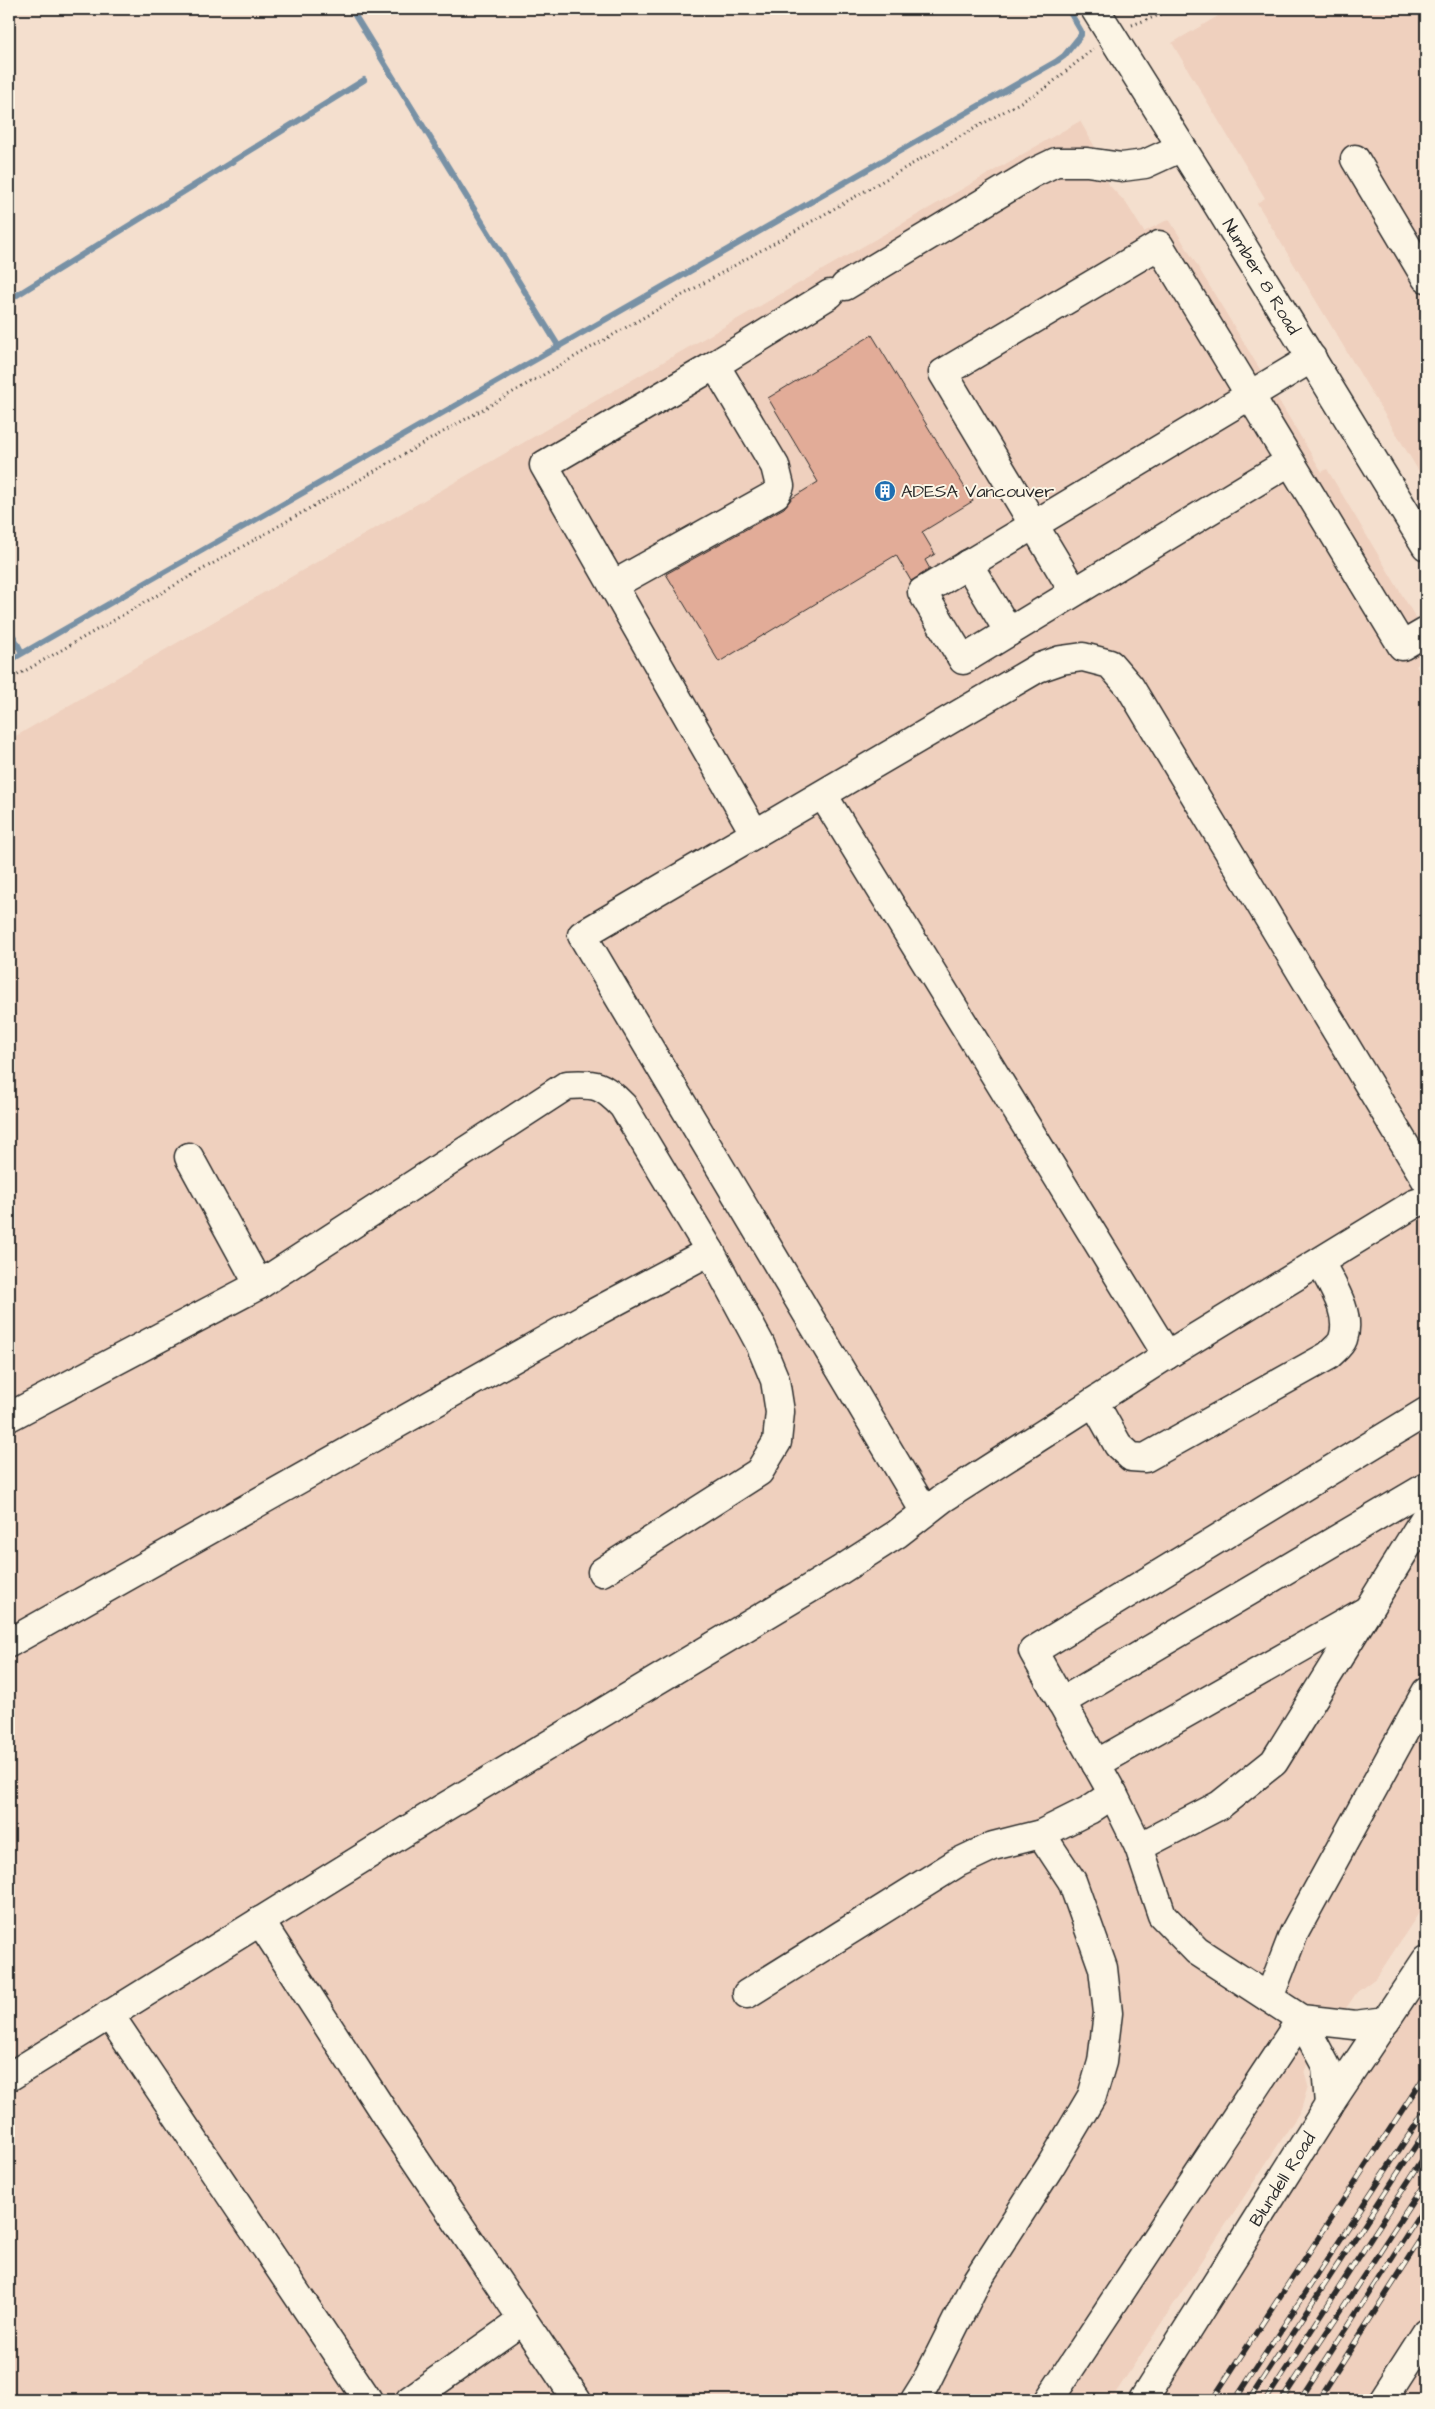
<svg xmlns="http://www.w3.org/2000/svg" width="1435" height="2409" viewBox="0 0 1435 2409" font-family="'Architects Daughter',sans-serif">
	<rect width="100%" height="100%" fill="#f4dfce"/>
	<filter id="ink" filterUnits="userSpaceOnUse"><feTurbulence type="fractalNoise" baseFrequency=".02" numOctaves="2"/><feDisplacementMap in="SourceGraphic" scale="10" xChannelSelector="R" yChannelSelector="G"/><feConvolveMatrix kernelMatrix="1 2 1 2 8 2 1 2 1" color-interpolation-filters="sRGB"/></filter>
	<g filter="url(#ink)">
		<!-- built -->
		<path fill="#efd0be" d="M1230,9H1426V483L1257,203L1265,198L1172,43Z
			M1080,121L1100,156L1109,185L1126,203L1144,232L1169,219L1322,472L1327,469L1426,635V659L1416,666L1426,682V1902L1377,1977L1357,1992L1304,2070L1308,2086L1301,2110L1111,2400H9V740Z
			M1426,1982V2400H1151L1332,2125Z"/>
		<!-- green -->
		<path fill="#c1df97" stroke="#768561" d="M9,629L19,647L9,653Z"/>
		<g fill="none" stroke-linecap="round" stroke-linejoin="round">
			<!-- stream -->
			<path stroke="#7891a5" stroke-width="6" d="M351,9L559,347
				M9,300L364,80
				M9,628L22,653
				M9,661L1057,61L1064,56L1081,35V31L1068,9"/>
		</g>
		<!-- building -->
		<path fill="#e2ac98" stroke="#2b2b2b" d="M872,335L973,501L922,532L935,554L925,560L930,569L911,581L896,555L719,662L666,574L784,508L792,498L818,482L768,398Z"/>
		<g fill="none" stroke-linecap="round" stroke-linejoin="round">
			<!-- minor casing -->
			<g stroke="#2b2b2b" stroke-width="31">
				<g id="minor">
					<path id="s1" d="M1095,9L1211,194L1426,546"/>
					<path d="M1355,159L1426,278"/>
					<path d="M845,286L1033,173L1056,162H1087L1122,167L1145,164L1180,148"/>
					<path d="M1289,462L963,660L922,592L1312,358"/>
					<path d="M968,564L1009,632"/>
					<path d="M613,585L776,494L780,486L775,466L715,365"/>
					<path d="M1074,592L943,373L1159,245L1402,646L1426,632"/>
					<path d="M823,795L1167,1355"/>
					<path d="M755,834L544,465L715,365L830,294"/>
					<path d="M189,1157L259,1285"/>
					<path d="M1094,1402L1118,1445L1131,1457L1145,1458L1328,1356C1333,1351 1341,1345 1343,1339C1352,1313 1331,1284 1320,1262"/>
					<path d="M1426,1412L1033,1651L1113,1794L1139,1847L1220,1805L1274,1762L1426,1516"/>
					<path d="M9,1417L259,1285L567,1085C596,1083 603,1085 623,1106L710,1251L590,1315L9,1643"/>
					<path d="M925,1512L582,935L1038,668L1061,660L1083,657L1110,664L1130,687L1426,1180"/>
					<path d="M602,1572L759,1472L777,1442L780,1412L775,1380L760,1344L710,1251"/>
					<path d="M1061,1702L1426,1487"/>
					<path d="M1096,1764L1366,1611"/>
					<path d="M1139,1847L1162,1915L1197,1951L1269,1998"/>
					<path d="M260,1921L394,2128L577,2400"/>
					<path d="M747,1994L957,1863L993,1846L1041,1834L1089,1810L1113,1794"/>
					<path d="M109,2014L368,2400"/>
					<path d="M1301,2019L1326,2066L1329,2105"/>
					<path d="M1386,2021L1355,2025L1301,2019L1269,1998L1294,1933L1426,1692"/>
					<path d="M9,2077L440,1810L839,1571L897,1534L942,1499L1167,1355L1414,1204L1426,1200"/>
					<path d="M410,2400L523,2320"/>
					<path d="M915,2400L925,2384L977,2280L1051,2165L1092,2096L1102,2062L1108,2013L1103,1968L1072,1881L1041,1834"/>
					<path d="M1049,2400L1301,2019"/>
					<path d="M1383,2400L1426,2333"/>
				</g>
			</g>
			<!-- major casing -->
			<g stroke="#2b2b2b" stroke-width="31">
				<g id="major">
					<path id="s2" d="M1143,2400L1329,2105L1426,1960"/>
				</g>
			</g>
			<!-- path -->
			<path stroke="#2b2b2b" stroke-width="3" stroke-dasharray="1 4" stroke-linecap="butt" d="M1132,25L1176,9
				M9,680L1047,87L1093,49"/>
			<!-- minor -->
			<use href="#minor" stroke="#fcf5e5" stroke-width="28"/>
			<!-- major -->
			<use href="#major" stroke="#fcf5e5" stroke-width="28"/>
			<!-- rail casing -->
			<g stroke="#2b2b2b" stroke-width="5.5">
				<path id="rail" d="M1212,2400L1426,2074
					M1235,2400L1426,2109
					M1249,2400L1426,2130
					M1266,2400L1426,2154
					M1282,2400L1426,2181
					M1300,2400L1426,2205
					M1318,2400L1426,2232"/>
			</g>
			<!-- rail -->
			<use href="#rail" stroke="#fcf5e5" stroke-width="4" stroke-dasharray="11" stroke-linecap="butt"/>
		</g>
	</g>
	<!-- icons -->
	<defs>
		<g id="building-disc" transform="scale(1.125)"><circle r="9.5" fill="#1f6fb2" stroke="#fcf5e5"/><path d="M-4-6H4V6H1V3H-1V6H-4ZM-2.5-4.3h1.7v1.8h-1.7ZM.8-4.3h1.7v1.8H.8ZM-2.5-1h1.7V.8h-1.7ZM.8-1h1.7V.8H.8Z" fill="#fff"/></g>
	</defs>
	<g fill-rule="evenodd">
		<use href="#building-disc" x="885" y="491"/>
	</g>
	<g text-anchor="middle" stroke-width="4" stroke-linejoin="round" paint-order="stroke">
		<!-- street labels -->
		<g font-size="18" fill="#2b2b2b" stroke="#fcf5e5">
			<text dy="6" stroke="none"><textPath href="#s1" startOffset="315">Number 8 Road</textPath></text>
			<text dy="6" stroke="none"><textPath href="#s2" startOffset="261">Blundell Road</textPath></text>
		</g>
		<!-- poi labels -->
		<g font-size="18" fill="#2b2b2b" stroke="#fcf5e5" text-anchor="start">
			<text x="901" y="497">ADESA Vancouver</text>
		</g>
	</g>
	<!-- margin -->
	<rect width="1435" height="2409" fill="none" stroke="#fcf5e5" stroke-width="30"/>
	<rect x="15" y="15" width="1405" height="2379" fill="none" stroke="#2b2b2b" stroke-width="2" filter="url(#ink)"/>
</svg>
